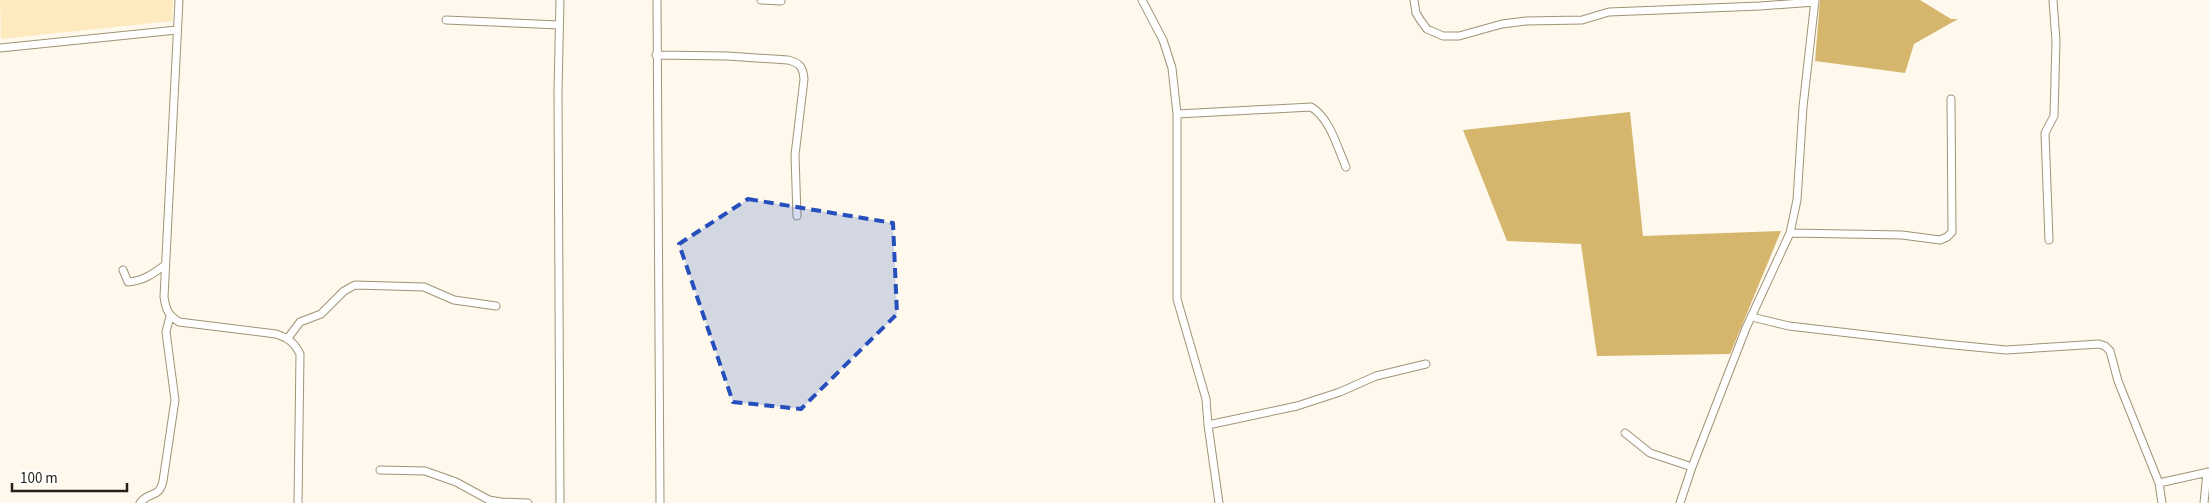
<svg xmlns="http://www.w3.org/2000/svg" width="2209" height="503" viewBox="0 0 2209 503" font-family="'Source Sans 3',sans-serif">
	<rect width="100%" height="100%" fill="#fef9ec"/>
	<!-- green -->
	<path fill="#fdeabf" d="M0,0H173L172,21L1,39Z"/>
	<!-- forest -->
	<path fill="#d5b66c" d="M1820,0H1920L1951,19H1958L1914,44L1905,73L1815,61Z
		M1630,112L1643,236L1781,231L1730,354L1597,356L1581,244L1507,241L1463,130Z"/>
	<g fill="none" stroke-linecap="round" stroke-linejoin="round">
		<!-- minor casing -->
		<g stroke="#a09376" stroke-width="9">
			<path id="minor" d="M179,0L164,297C166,310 168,315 179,322L276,334C288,338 294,342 300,354L298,503
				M560,0L558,91L560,503
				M657,0L660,503
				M761,0L781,1
				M1142,0L1163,40L1172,68L1177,114V299L1206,399L1208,425L1219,503
				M1414,0L1416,13L1421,21L1427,29L1443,36H1459L1502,24L1526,21L1582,20L1609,12L1760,6L1815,2
				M446,20L559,25
				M0,48L177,30
				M656,55L727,56L788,60C800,63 803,67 804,79L795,155L797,216
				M1177,114L1311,107C1330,118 1337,147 1346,167
				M1790,233L1902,235L1940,240L1947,237L1952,232L1951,99
				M2049,240L2045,133L2054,116L2056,41L2053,0
				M123,270L128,282C143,281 153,274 165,265
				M1752,317L1789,326L1944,344L2006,350L2099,344L2105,346L2110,351L2118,381L2159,483L2162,503
				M288,338L300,322L321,314L344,291L355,285L424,287L454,300L496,306
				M1208,425L1297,406L1340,392L1376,376L1426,364
				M1625,433L1650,453L1692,467
				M380,470L425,471L456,482L489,500L501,502L528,503
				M2159,483L2209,472
				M140,503C149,491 159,499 163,481L175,400L166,332L170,316
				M1680,503L1692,467L1746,328L1790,233L1797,200L1803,107L1815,0
				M2204,503L2207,472"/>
		</g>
		<!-- minor -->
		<use href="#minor" stroke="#fff" stroke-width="7"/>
	</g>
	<!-- marked area -->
	<path fill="#254fbd" fill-opacity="0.2" stroke="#254fbd" stroke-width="4" stroke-dasharray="10 6" stroke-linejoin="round" d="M748,199L893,223L897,314L801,409L733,402L679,244Z"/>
	<!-- scale -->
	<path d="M12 483v8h115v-8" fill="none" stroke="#252014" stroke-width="2.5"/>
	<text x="20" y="483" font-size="15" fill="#252014" stroke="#ffffff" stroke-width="4" paint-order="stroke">100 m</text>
</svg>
